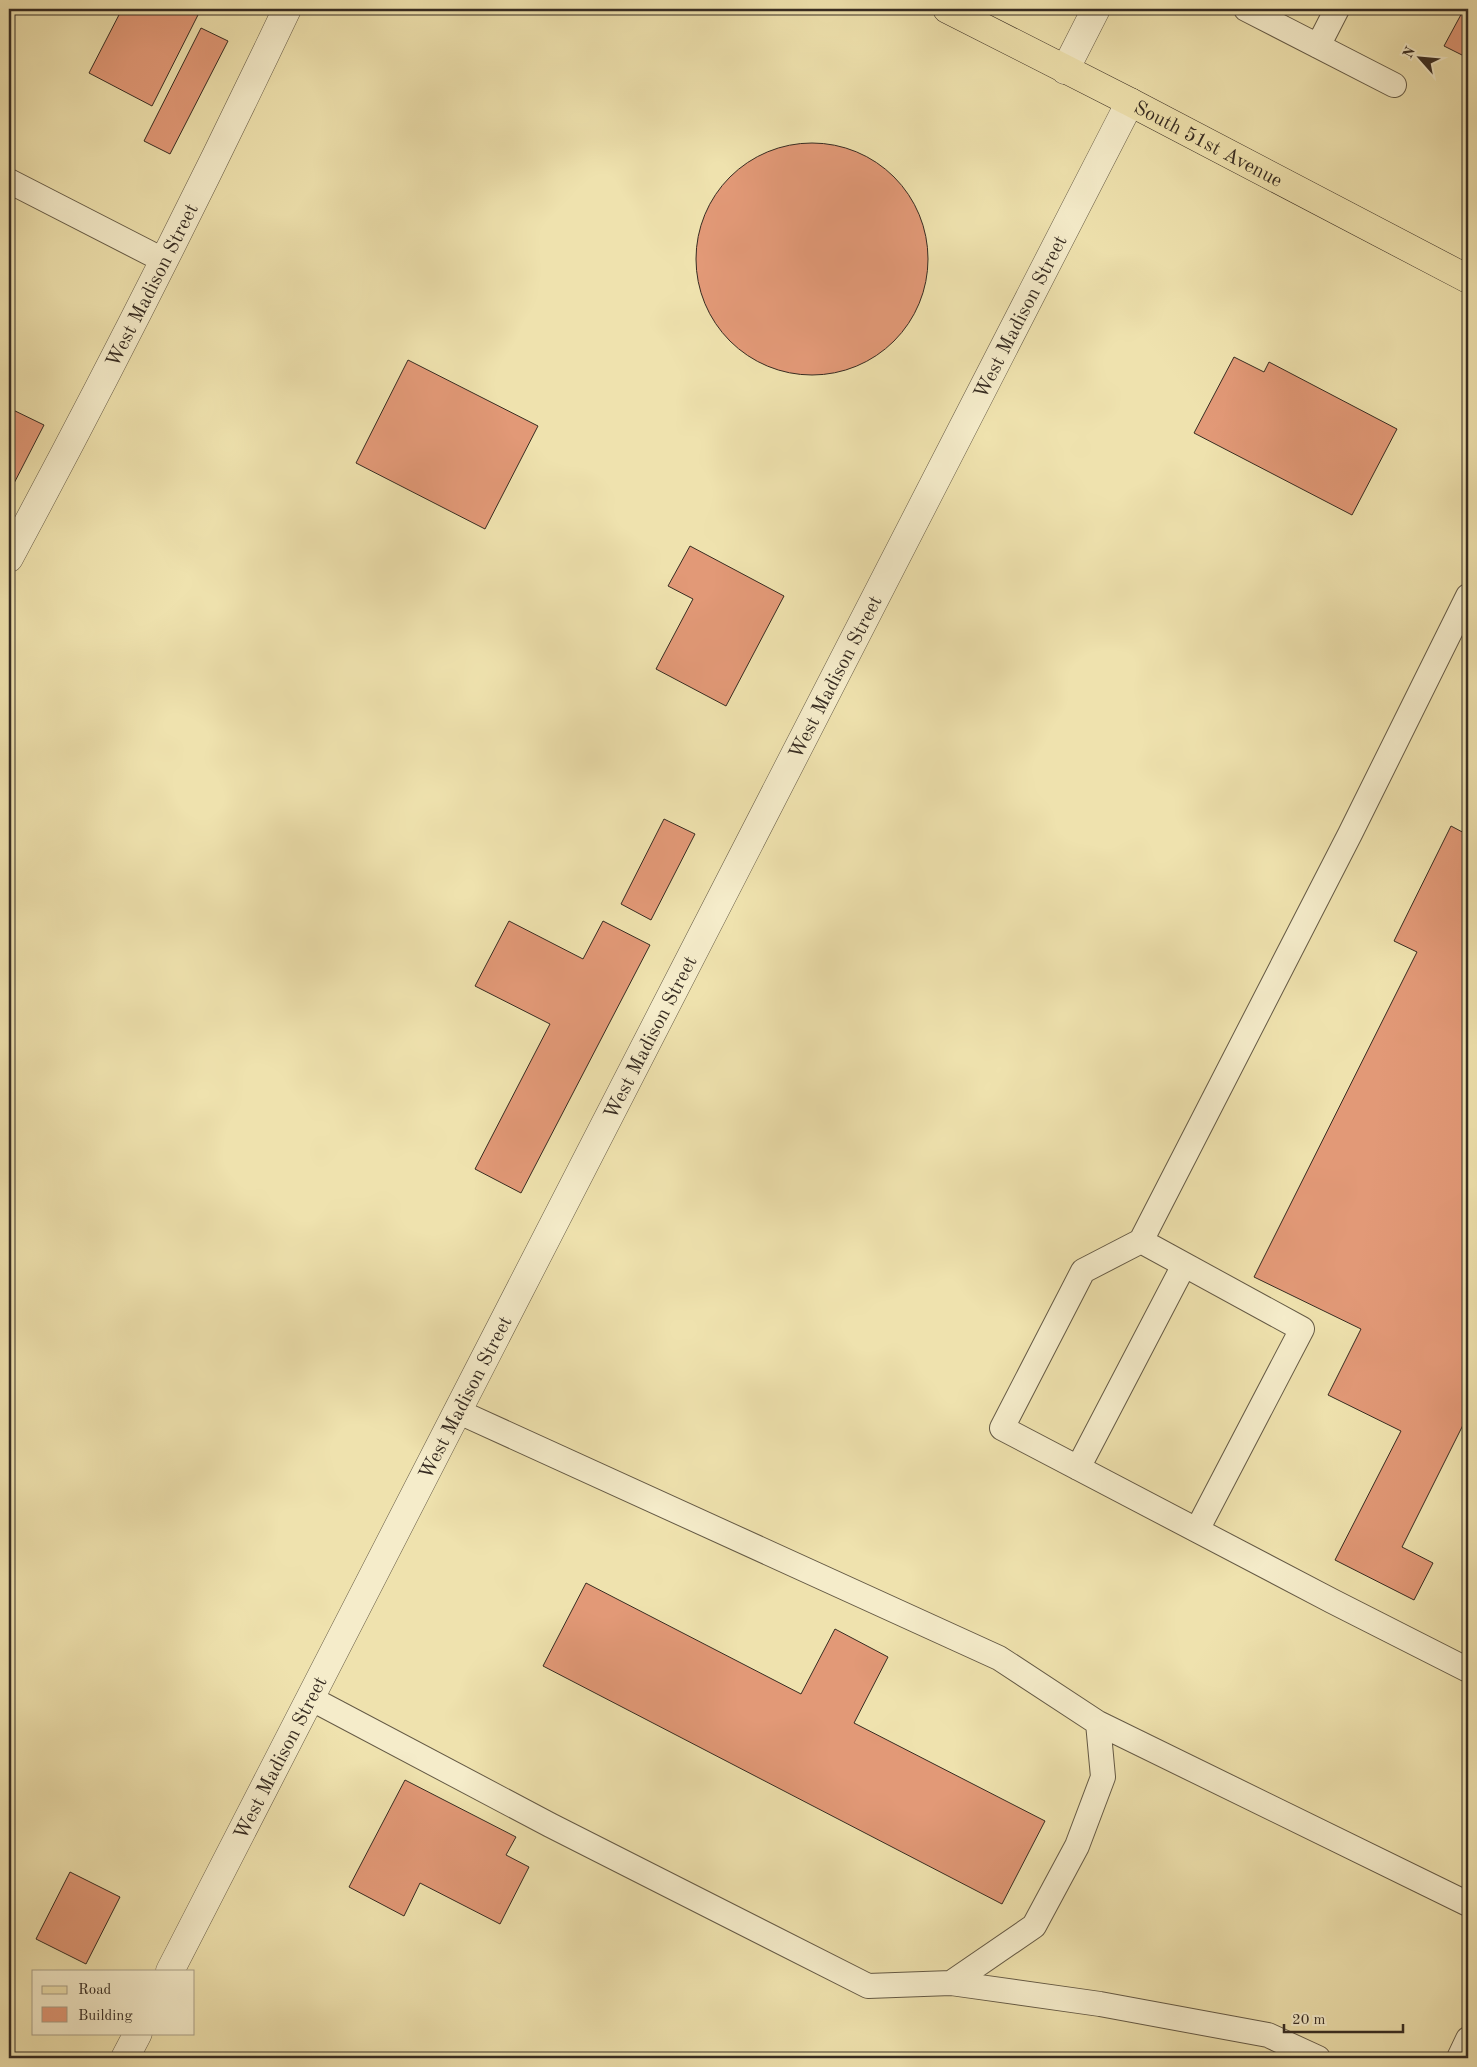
<svg xmlns="http://www.w3.org/2000/svg" width="1477" height="2067" viewBox="0 0 1477 2067" font-family="'Old Standard TT',serif">
	<rect width="100%" height="100%" fill="#efe2ae"/>
	<filter id="stains"><feTurbulence type="fractalNoise" baseFrequency=".004" numOctaves="4"/><feColorMatrix values="0 0 0 0 .2 0 0 0 0 .09 0 0 0 0 .02 0 0 0 .5 -.17"/></filter>
	<radialGradient id="worn" r=".72"><stop offset=".6" stop-color="#630" stop-opacity="0"/><stop offset="1" stop-color="#630" stop-opacity=".3"/></radialGradient>
	<!-- building -->
	<path fill="#e29977" stroke="#372c22" d="M122,9H201L152,106L89,73Z
		M1464,9H1468V58L1444,46Z
		M201,28L228,41L170,154L144,141Z
		M696 259a116 116 0 1 1 232 0a116 116 0 1 1-232 0Z
		M1234,357L1264,372L1269,362L1397,429L1352,515L1194,433Z
		M408,360L538,426L485,529L356,463Z
		M9,408L44,425L9,493Z
		M690,546L784,596L726,706L656,669L693,599L668,586Z
		M664,819L695,834L651,920L621,904Z
		M1451,826L1468,835V1415L1402,1547L1433,1563L1414,1600L1335,1560L1401,1431L1328,1395L1361,1329L1254,1277L1417,952L1394,941Z
		M509,921L583,959L603,921L650,945L521,1193L475,1169L550,1024L475,986Z
		M586,1583L801,1694L835,1629L888,1657L854,1723L1045,1821L1002,1904L543,1666Z
		M405,1780L516,1837L506,1855L529,1867L500,1924L420,1883L404,1916L349,1887Z
		M70,1872L120,1897L86,1964L36,1939Z"/>
	<g fill="none" stroke-linecap="round" stroke-linejoin="round">
		<!-- service casing -->
		<g stroke="#655a45" stroke-width="26">
			<path id="service" d="M1246,9L1394,85
				M1318,46L1337,9
				M9,181L163,260
				M1468,596L1350,834L1141,1241L1083,1271L1002,1428L1332,1601L1468,1670
				M1141,1241L1302,1329L1197,1530
				M1078,1468L1184,1265
				M310,1698L550,1825L868,1986L951,1983L1034,1926L1077,1846L1103,1777L1098,1723L999,1658L457,1411
				M1098,1723L1468,1904
				M951,1983L1100,2004L1268,2035L1318,2058
				M1459,2058L1468,2039"/>
		</g>
		<!-- minor casing -->
		<g stroke="#655a45" stroke-width="29">
			<g id="minor">
				<path d="M1065,70L1096,9"/>
				<path id="s1" d="M9,558C106,378 199,194 287,9"/>
				<path id="s2" d="M170,1971L1130,102"/>
				<path d="M125,2058L138,2033"/>
			</g>
		</g>
		<!-- primary casing -->
		<g stroke="#372c22" stroke-width="29">
			<g id="primary">
				<path id="s3" d="M947,9L1130,102L1468,279"/>
			</g>
		</g>
		<!-- service -->
		<use href="#service" stroke="#f5ecca" stroke-width="24"/>
		<!-- minor -->
		<use href="#minor" stroke="#f5ecca" stroke-width="28"/>
		<!-- primary -->
		<use href="#primary" stroke="#efe2ae" stroke-width="28"/>
	</g>
	<g text-anchor="middle" stroke-width="5" stroke-linejoin="round" paint-order="stroke">
		<!-- street labels -->
		<g font-size="20" fill="#372c22" stroke="#f5ecca">
			<text dy="7" stroke="none"><textPath href="#s3" startOffset="294">South 51st Avenue</textPath></text>
			<text dy="7" stroke="none"><textPath href="#s1" startOffset="308">West Madison Street</textPath></text>
			<text dy="7" stroke="none"><textPath href="#s2" startOffset="1860">West Madison Street</textPath></text>
			<text dy="7" stroke="none"><textPath href="#s2" startOffset="1455">West Madison Street</textPath></text>
			<text dy="7" stroke="none"><textPath href="#s2" startOffset="1050">West Madison Street</textPath></text>
			<text dy="7" stroke="none"><textPath href="#s2" startOffset="645">West Madison Street</textPath></text>
			<text dy="7" stroke="none"><textPath href="#s2" startOffset="240">West Madison Street</textPath></text>
		</g>
	</g>
	<!-- margin -->
	<rect width="1477" height="2067" fill="none" stroke="#efe2ae" stroke-width="30"/>
	<rect x="10" y="10" width="1457" height="2047" fill="none" stroke="#372c22" stroke-width="2.5"/>
	<rect x="15" y="15" width="1447" height="2037" fill="none" stroke="#372c22"/>
	<!-- legend -->
	<rect x="32" y="1970" width="162" height="65" fill="#f5ecca" stroke="#a99f87"/>
	<rect x="42" y="1986" width="25" height="8" fill="#efe2ae" stroke="#a99f87"/>
	<text x="78" y="1994" font-size="15" fill="#372c22">Road</text>
	<rect x="42" y="2007" width="25" height="15" fill="#e29977" stroke="#a99f87"/>
	<text x="78" y="2020" font-size="15" fill="#372c22">Building</text>
	<!-- north arrow -->
	<g transform="translate(1420 58) rotate(297)" stroke="#f5ecca" stroke-width="4" paint-order="stroke">
	<path d="M0-4L9 19L0 12L-9 19Z" fill="#372c22"/>
	<text y="-8" font-size="14" font-weight="bold" text-anchor="middle" fill="#372c22">N</text>
	</g>
	<!-- scale -->
	<path d="M1284 2024v8h119v-8" fill="none" stroke="#372c22" stroke-width="2.5"/>
	<text x="1292" y="2024" font-size="15" fill="#372c22" stroke="#f5ecca" stroke-width="4" paint-order="stroke">20 m</text>
	<rect width="100%" height="100%" filter="url(#stains)"/>
	<rect width="100%" height="100%" fill="url(#worn)"/>
</svg>
